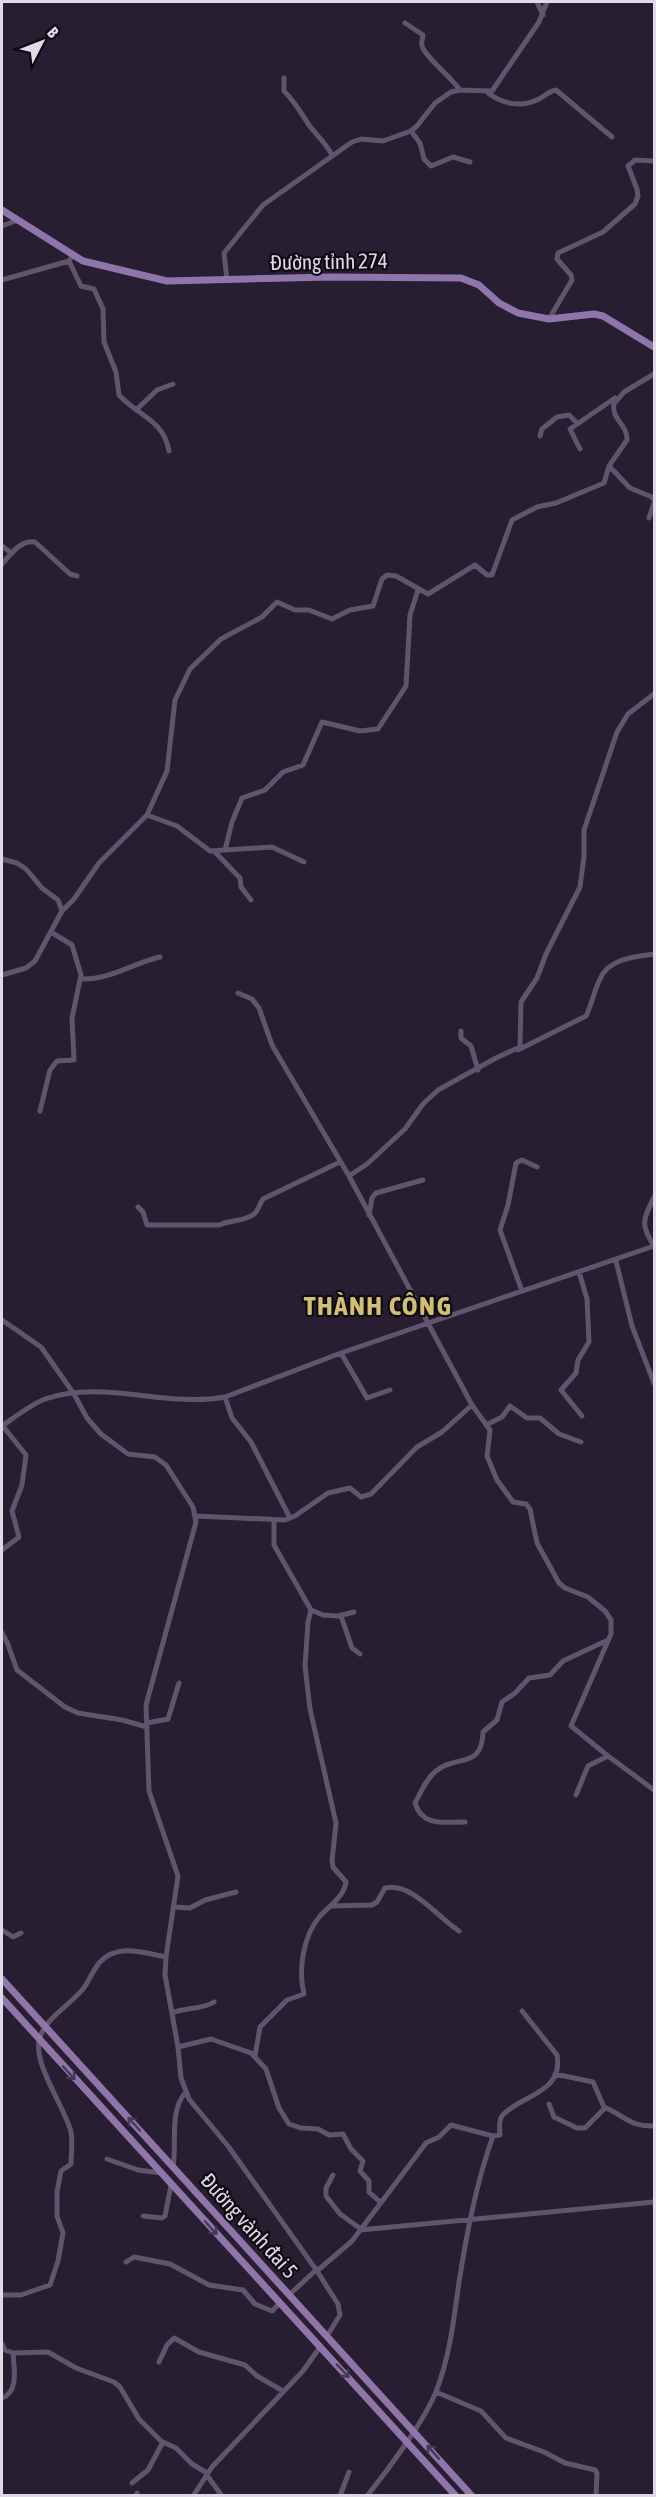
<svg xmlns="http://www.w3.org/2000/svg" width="656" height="2497" viewBox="0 0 656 2497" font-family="'Asap Condensed',sans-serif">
	<rect width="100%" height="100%" fill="#271e31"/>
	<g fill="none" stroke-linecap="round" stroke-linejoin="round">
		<!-- minor -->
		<path stroke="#60556c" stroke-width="5" d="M537,2L543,15
			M405,23L423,35C423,38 421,41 422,45C422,54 453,79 460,90
			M284,78V91C295,102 301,113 309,125C317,136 326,143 332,155
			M488,93C503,104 521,108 539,99C545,96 549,91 556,90L612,137
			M411,131L420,143L424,159L431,166L453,157L470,162
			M2,226L18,220
			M69,261L81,286L94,289L103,309L104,342L116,372L119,395C138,416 163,419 169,451
			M2,280L69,261L71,258
			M227,280L224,253L263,205L352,142L361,139L383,141L411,131L417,126L435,103L451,92L460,90L492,91L539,22L547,2
			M549,319L572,280L571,275L557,259L558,253L603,232L635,204L638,196L637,189L628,166L635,160L654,161
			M136,410L157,390L173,384
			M540,436L542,429L557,417L569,415L577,423
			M580,449L570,429L615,398
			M609,466L630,488L652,497L654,500
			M649,518L654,503
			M2,546L10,552
			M2,564C11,554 20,540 35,542L70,574L77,576
			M147,815L177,826L210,851L272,847L304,862
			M225,850L232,822L242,798L265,790L283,772L303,765L322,722L360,731L378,729L406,686L410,615L418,590
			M214,851L240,878L241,887L251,900
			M2,859L17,863L26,869L42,888L58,900L62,911
			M2,975L26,968L35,961L62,911L74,899L99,863L147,815L167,771L175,700L190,669L221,639L262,617L277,602L295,610H309L332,619L350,610L373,606L382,579L387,575L396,576L428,594L475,565L487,575H492L512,520L537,507L556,503L604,483L609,466L627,440C628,425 611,419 614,404L624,392L654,374
			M81,979C110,980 133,963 160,957
			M238,993L252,999L259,1008L272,1045L349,1176L472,1405L490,1430L487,1456L497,1480L513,1502L526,1504L530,1509L537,1543L559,1583L565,1588L588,1597L605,1611L611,1620V1634L571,1726L608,1756L654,1790
			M461,1031V1038L471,1046L478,1070
			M518,1050L586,1016C592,1004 594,991 600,979C609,958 635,957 654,954
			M40,1111L50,1070L57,1061L74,1060L72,1018L81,975L72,945L51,932
			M349,1176L367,1164L405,1129L423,1104L438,1090L496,1058L520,1047L521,1002L537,978L546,954L580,887L584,856V830L617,732L628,714L654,694
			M138,1207L143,1212L147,1225H219C230,1220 249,1221 256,1212C259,1208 260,1203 263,1199L340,1162
			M369,1215L372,1198L376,1193L423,1180
			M654,1246C640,1224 643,1220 654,1197
			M616,1261L632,1326L654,1383
			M579,1272L587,1299L589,1342L578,1360L576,1373L561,1390L582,1416
			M522,1291L500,1230L508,1205L516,1163L522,1160L537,1167
			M2,1320L41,1347L74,1394L87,1418L101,1434L128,1454L155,1457L166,1465L193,1507L196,1522L146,1705L149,1791L178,1876L166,1957L165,1975L178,2047L181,2078L189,2099L228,2146L317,2271L338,2304L340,2315L327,2336
			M341,1353L367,1398L390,1390
			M225,1397L232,1418L251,1442L290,1518
			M486,1425L502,1417L510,1406L527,1418H540L559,1434L581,1442
			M2,1426C15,1417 30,1405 45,1399C104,1379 165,1408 225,1397L341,1353L654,1246
			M196,1516L285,1520L295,1516L328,1493L350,1488L361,1497L371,1494L417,1447L442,1432L472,1405
			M274,1521V1545L311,1610L323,1615L338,1616L354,1612
			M2,1550L19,1537L12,1511L22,1485L26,1455L2,1425
			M341,1616L352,1648L360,1654
			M2,1633L7,1642L17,1670L65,1707L78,1713L122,1720L147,1727
			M147,1723L168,1719L179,1683
			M576,1795L588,1766L608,1756
			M465,1822C445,1822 422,1827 415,1803C421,1792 426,1779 436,1771C456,1754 482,1770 483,1732L497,1720L502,1702L515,1693L529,1678L550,1675L563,1661L608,1640
			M331,1906L372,1905L377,1902L385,1888C412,1882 437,1917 459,1931
			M174,1907L190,1908L205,1900L236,1892
			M2,1930L13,1937L21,1933
			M172,2013C186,2007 202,2010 214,2002
			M178,2047L211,2039L251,2053L266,2069L279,2108L289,2124L301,2128L318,2129L329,2135L343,2134L351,2149L363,2161L360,2171L369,2181V2192L380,2202
			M255,2056L260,2027L287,2000L304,1994C298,1970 303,1936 320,1916C329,1906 344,1897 346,1882L333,1867L332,1861L336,1823L310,1709L305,1666L308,1622L311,1610
			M555,2074L593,2082L604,2107C625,2116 630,2127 654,2126
			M549,2104L554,2117L577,2128H585L605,2108
			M107,2159L138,2170L161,2173
			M173,2167C177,2144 169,2112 185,2093
			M333,2175L326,2188V2196L340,2214L361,2229
			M143,2216L162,2218L165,2216L171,2185
			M360,2230L654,2202
			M126,2262L134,2257L170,2264L209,2285L243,2290L255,2304L272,2311L280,2303
			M317,2271L352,2241L426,2143L439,2137L451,2125L493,2136L500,2135C500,2129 498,2121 502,2116C519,2095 564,2094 557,2055L522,2011
			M2,2295H21L50,2285L58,2261L63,2233L57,2216V2192L61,2171L71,2164C71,2154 73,2142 71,2132C65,2107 31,2062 40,2037C47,2017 70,2005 83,1989C89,1981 93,1970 100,1962C118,1943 144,1953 166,1957
			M289,2295L316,2270
			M2,2344L5,2350L13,2353L48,2352L76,2368L114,2382L120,2387L139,2419L161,2441L176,2448L192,2464L207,2473
			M159,2362L167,2345L174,2338L199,2352L245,2365L257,2376L283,2391
			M436,2392L481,2411L506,2438L544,2452L565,2463L595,2470L597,2473L596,2496
			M2,2398C19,2392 14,2368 13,2353
			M206,2474L222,2496
			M132,2483L148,2470L163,2442
			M137,2493L138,2496
			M193,2496L212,2467L303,2371L320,2347
			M340,2496L349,2472
			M367,2496C388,2470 426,2419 437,2389C450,2355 454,2318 459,2282C467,2232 476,2184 493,2136"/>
		<!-- major -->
		<path stroke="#9075ab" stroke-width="7" d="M2,210L83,261L167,281L330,277L461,278L479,285L499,303L518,313L549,319L594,314L603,316L654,347
			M2,1979L472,2496
			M2,1998L456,2496"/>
	</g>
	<!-- one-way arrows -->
	<defs><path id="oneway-shaft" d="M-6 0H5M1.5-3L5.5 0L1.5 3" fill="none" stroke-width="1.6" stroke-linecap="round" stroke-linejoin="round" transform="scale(1.5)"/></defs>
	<g stroke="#483a57">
		<use href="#oneway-shaft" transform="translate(69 2073) rotate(48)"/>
		<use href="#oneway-shaft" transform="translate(134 2124) rotate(-132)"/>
		<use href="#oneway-shaft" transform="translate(211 2228) rotate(48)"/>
		<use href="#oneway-shaft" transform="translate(343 2371) rotate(47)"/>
		<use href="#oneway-shaft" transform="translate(433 2452) rotate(-131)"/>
	</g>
	<g text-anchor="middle" stroke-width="4.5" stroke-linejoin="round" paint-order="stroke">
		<!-- street labels -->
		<g font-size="21" fill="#e0dae7" stroke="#0e0a12">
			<text transform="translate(329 262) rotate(-1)" y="7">Đường tỉnh 274</text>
			<text transform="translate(249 2226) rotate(48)" y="7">Đường vành đai 5</text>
		</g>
		<!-- district labels -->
		<g font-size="27" font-weight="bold" letter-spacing="1.5" fill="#d2bf72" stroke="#0e0a12">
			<text x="378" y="1315">THÀNH CÔNG</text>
		</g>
	</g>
	<!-- border -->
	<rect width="656" height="2497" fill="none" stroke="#e0dae7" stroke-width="6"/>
	<!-- north arrow -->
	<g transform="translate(42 42) rotate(48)" stroke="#0e0a12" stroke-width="4.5" paint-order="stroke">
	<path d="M0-4.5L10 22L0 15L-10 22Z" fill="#e0dae7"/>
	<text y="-9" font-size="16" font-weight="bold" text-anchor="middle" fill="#e0dae7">B</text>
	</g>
</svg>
